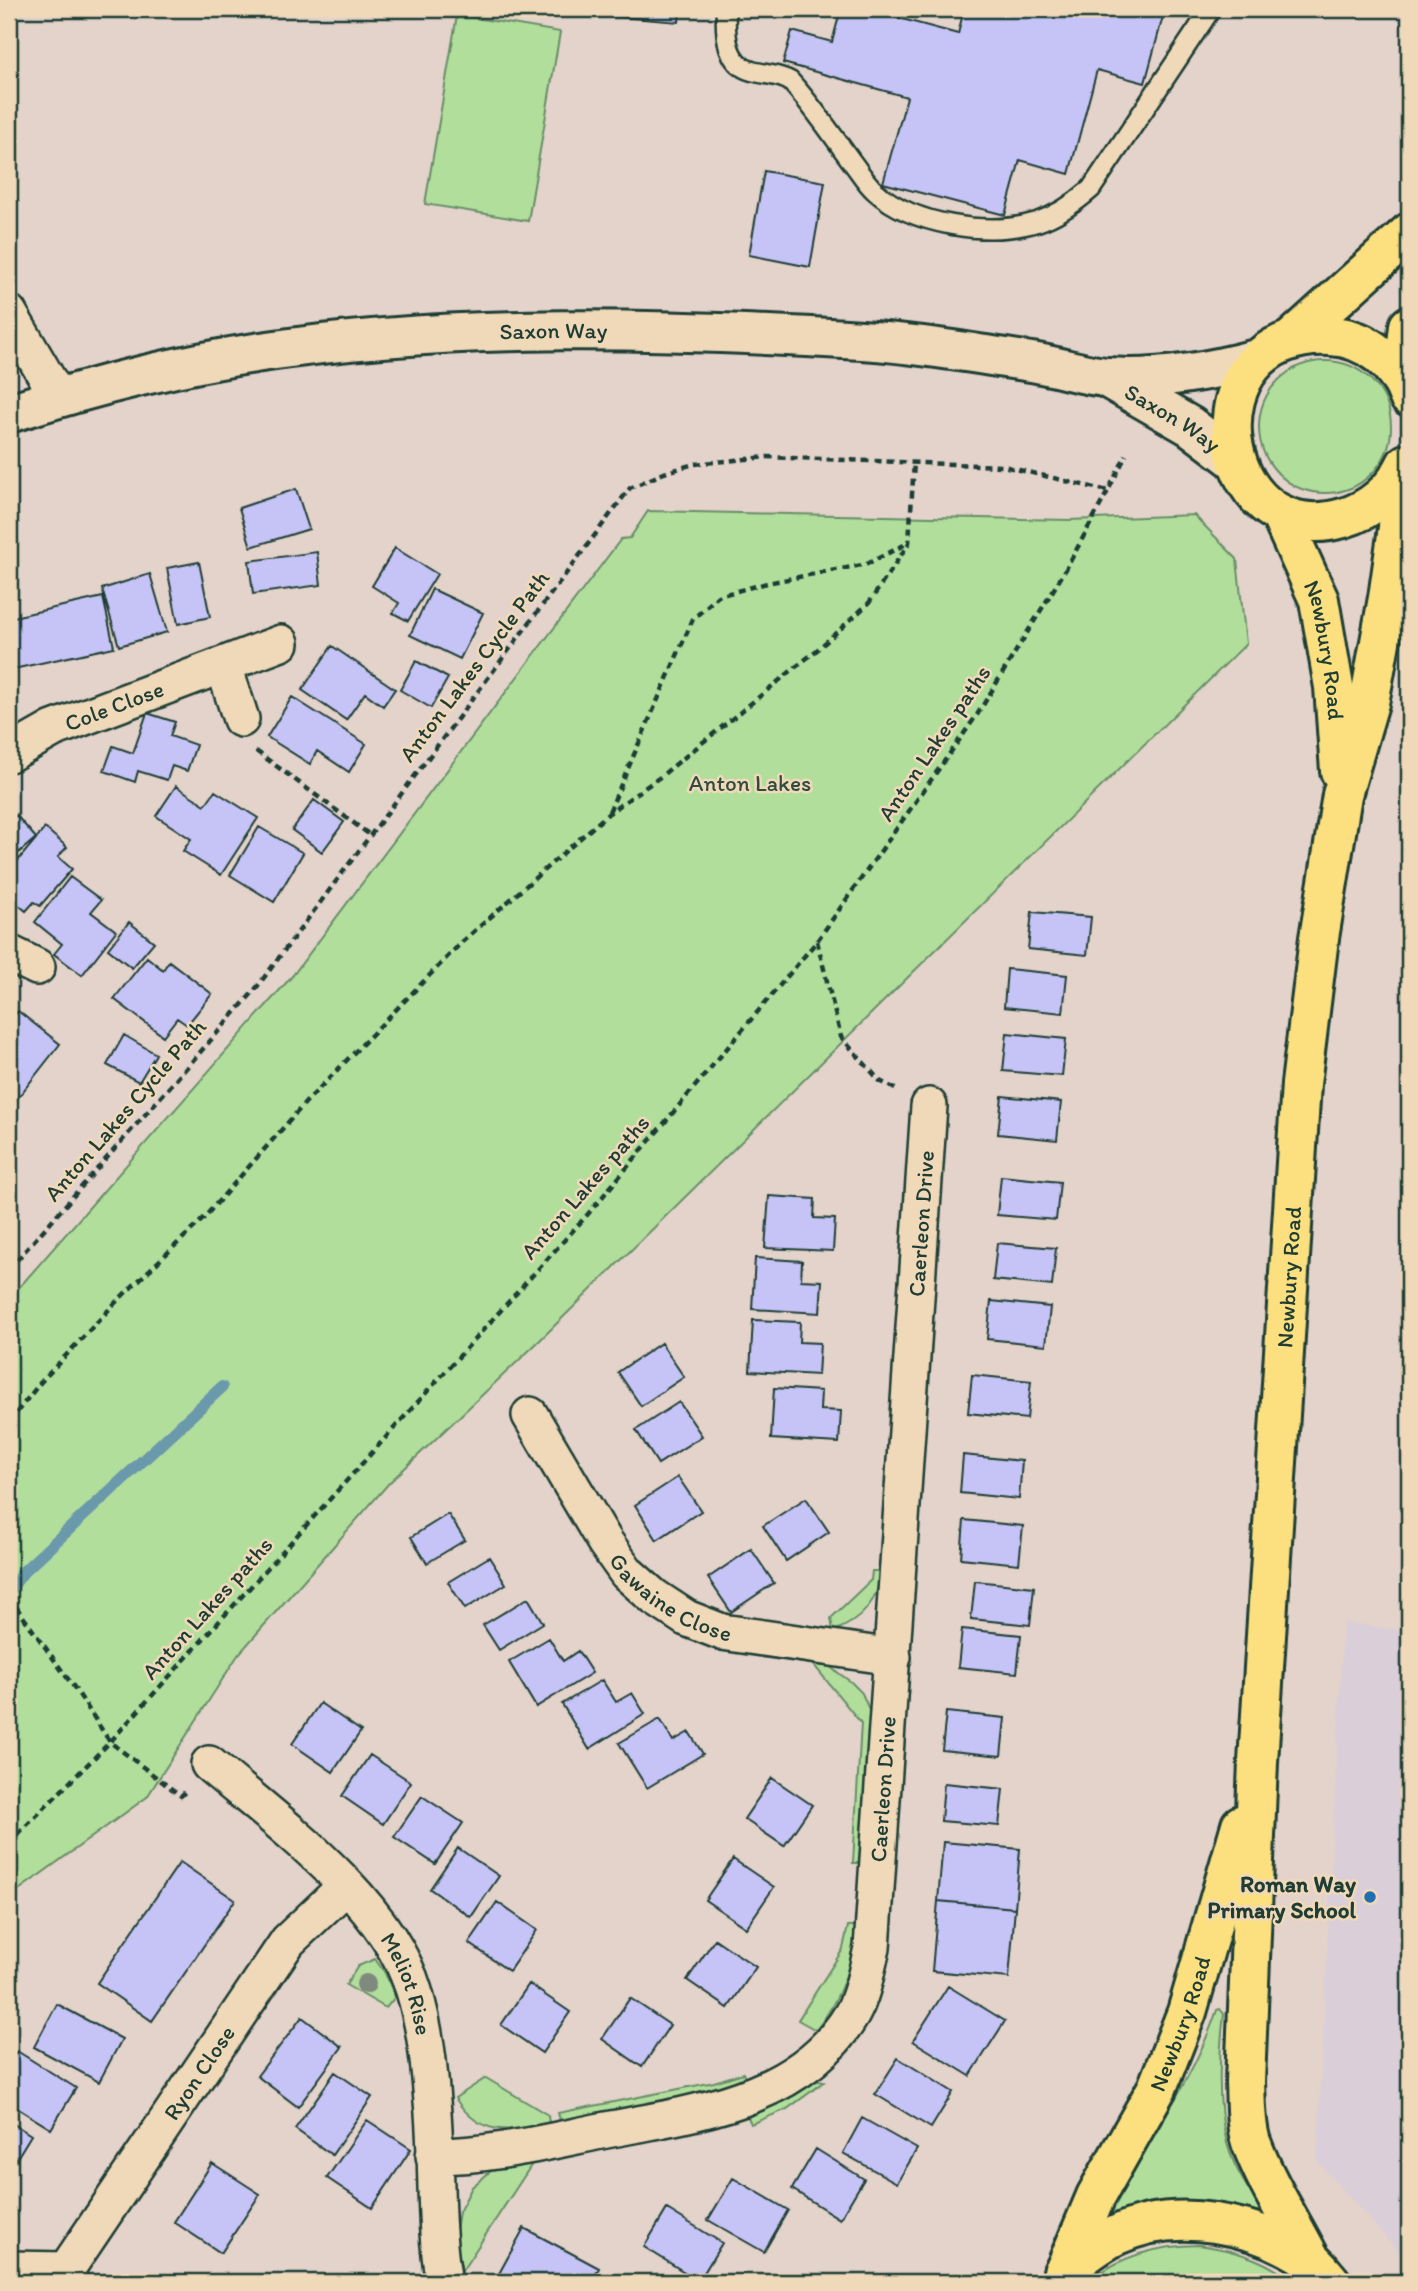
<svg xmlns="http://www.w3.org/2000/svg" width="1418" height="2291" viewBox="0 0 1418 2291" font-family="Itim,sans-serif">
	<rect width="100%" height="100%" fill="#e3d3cb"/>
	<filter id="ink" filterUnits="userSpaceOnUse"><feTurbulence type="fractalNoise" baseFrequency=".0143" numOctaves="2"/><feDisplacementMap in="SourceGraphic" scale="14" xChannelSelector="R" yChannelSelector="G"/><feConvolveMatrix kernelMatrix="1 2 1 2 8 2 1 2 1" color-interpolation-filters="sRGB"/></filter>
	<g filter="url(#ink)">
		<!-- built -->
		<path fill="#daced8" d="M1343,1622L1409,1632V2263L1317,2161Z"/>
		<!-- green -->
		<path fill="#b2de9c" stroke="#688e68" stroke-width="2" d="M457,15L560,32L528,221L425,204Z
			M1259 427a66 66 0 1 1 132 0a66 66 0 1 1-132 0Z
			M648,511L1069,520L1194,515L1237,559L1246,644L536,1344L389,1483L238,1655L147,1797L9,1897V1299L293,975L621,539L630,538Z
			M872,1571H881C878,1602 862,1621 833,1631L831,1618L871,1580Z
			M813,1664L830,1667L851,1682L862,1693L872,1717L862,1863H853L861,1723Z
			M848,1926H859C850,1967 842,1997 816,2030L798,2020L843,1949Z
			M375,1959L385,1973L395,1997L386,2008L346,1985L358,1966Z
			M1220,2009L1224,2014C1219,2055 1216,2102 1227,2143C1231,2158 1239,2174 1247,2187C1252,2195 1259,2201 1259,2210L1256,2212C1197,2195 1175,2199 1117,2215L1109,2213C1144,2145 1192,2084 1217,2010Z
			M743,2073L746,2081L733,2086L561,2123L558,2113L714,2082Z
			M486,2078L548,2115L549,2124C508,2131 481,2138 455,2098Z
			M813,2080L824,2082L787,2109L751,2124L747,2115L780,2102Z
			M534,2161L462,2271L455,2236L459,2212L472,2187L491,2171Z
			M1199,2245C1234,2250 1265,2259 1293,2282H1088C1121,2255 1157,2246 1199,2245Z"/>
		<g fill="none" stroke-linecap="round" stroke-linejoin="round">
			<!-- stream -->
			<path stroke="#6999ab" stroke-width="12" d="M9,1591L24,1571L222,1387"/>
		</g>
		<!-- building -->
		<path fill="#c6c4f6" stroke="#1f3d34" stroke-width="2" d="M584,9H680L679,22L584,14Z
			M841,9H865L958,34L964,9H1165L1145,83L1097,70L1069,174L1020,160L1005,215L883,183L907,97L783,63L792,31L832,42Z
			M764,171L825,182L810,267L749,255Z
			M296,489L309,529L251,547L239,508Z
			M395,548L437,574L408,621L393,613L399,603L372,586Z
			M317,552L321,585L253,594L249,561Z
			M199,562L210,617L178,624L167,568Z
			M150,574L167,632L119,646L102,589Z
			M432,589L483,613L460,659L410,635Z
			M103,597L114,647L9,670V618Z
			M332,646L395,689L383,706L365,693L346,720L302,690Z
			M416,661L448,678L431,708L400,690Z
			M292,697L366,744L349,772L317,751L310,764L267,737Z
			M147,713L175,722L170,736L196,745L187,771L172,766L167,780L138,771L135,782L104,771L113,746L133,753Z
			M176,786L205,805L215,791L258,818L221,875L183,851L191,839L156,816Z
			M314,800L344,822L322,852L292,830Z
			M9,813L13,818L16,815L36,838L9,861Z
			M259,827L303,853L274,902L230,875Z
			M45,828L67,847L58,857L72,869L40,906L34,902L26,911L15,902L12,906L9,903V871Z
			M70,877L101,900L91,912L116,931L82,975L54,954L62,944L35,922Z
			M1032,912L1091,917L1087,955L1028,949Z
			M129,922L154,942L132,968L108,949Z
			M147,957L163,970L169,961L212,994L187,1025L177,1018L163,1036L114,999Z
			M1007,969L1067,975L1063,1013L1004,1007Z
			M18,1011L60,1044L9,1109V1022Z
			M1007,1033L1066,1039L1062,1076L1003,1071Z
			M124,1035L156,1054L139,1082L107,1065Z
			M1002,1096L1061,1102L1057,1140L998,1134Z
			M1001,1176L1060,1182L1056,1220L997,1215Z
			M769,1196L815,1199L814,1218L835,1219L833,1251L765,1248Z
			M997,1243L1056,1248L1052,1286L993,1280Z
			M755,1258L802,1261L801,1280L822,1281L820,1313L752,1309Z
			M991,1301L1050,1307L1046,1345L987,1339Z
			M753,1320L800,1322L799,1342L820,1343L818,1375L750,1371Z
			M661,1343L684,1377L641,1406L618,1372Z
			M972,1375L1031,1381L1027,1419L968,1413Z
			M774,1388L821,1391L820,1410L841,1411L839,1443L771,1439Z
			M679,1402L702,1436L658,1464L636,1430Z
			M963,1455L1022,1461L1019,1499L960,1493Z
			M678,1477L701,1511L657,1540L635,1505Z
			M806,1498L829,1532L786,1561L763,1526Z
			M448,1514L465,1540L427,1563L411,1537Z
			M964,1520L1023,1526L1019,1564L961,1558Z
			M751,1549L774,1583L731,1612L708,1578Z
			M489,1557L506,1584L465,1609L448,1582Z
			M975,1581L1034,1587L1030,1625L971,1619Z
			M528,1598L543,1623L499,1650L483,1625Z
			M962,1629L1021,1635L1017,1673L958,1667Z
			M549,1638L563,1661L578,1651L592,1673L536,1707L509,1662Z
			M602,1680L616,1702L632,1693L645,1714L589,1749L562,1704Z
			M320,1703L361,1731L333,1772L292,1744Z
			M946,1712L1005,1718L1001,1756L942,1750Z
			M660,1719L673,1741L689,1732L703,1754L647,1788L619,1743Z
			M370,1755L411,1782L383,1824L342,1796Z
			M772,1778L812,1805L784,1846L744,1819Z
			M944,1783L1003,1789L999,1826L941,1821Z
			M422,1796L463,1823L435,1864L394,1837Z
			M943,1842L1020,1849L1015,1908L938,1901Z
			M458,1848L499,1876L471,1917L430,1889Z
			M733,1859L774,1887L746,1928L705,1900Z
			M180,1862L235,1900L152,2021L97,1983Z
			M938,1901L1015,1908L1009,1978L932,1971Z
			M497,1902L537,1930L509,1971L469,1943Z
			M715,1939L756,1967L728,2008L687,1980Z
			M529,1984L570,2012L542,2053L501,2025Z
			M948,1986L1005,2021L970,2076L913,2041Z
			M630,1998L670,2025L642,2067L602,2039Z
			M57,2004L122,2039L99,2082L34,2047Z
			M302,2017L342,2047L298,2107L257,2076Z
			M17,2051L76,2088L51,2129L9,2103V2064Z
			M898,2058L953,2092L931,2128L875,2094Z
			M335,2072L372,2097L332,2155L295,2129Z
			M862,2118L917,2149L897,2183L843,2153Z
			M367,2120L411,2149L372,2208L327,2178Z
			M9,2121L31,2135L9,2171Z
			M816,2149L864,2179L840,2219L792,2189Z
			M212,2163L260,2194L221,2253L174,2222Z
			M733,2178L788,2210L764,2252L708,2220Z
			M667,2209L722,2243L699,2281L644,2247Z
			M524,2228L599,2268L592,2282H503L496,2279Z
			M189,2277L208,2282H187Z"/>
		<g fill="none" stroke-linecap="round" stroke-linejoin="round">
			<!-- service casing -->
			<g stroke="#1f3d34" stroke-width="23">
				<path id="service" d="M726,9C725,31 725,64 752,71C766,75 778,74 790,81C813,106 832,135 852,162C859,171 866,183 875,191C913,225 988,237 1037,222C1058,215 1075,203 1091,189L1211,9"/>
			</g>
			<!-- minor casing -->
			<g stroke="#1f3d34" stroke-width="40">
				<g id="minor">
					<path d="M9,313L58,397"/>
					<path d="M224,667L241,719"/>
					<path id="s1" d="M9,754L53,729L281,643"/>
					<path d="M9,953L37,967"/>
					<path id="s2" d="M530,1415L605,1542L627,1573L654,1597L686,1618L722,1632L893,1657"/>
					<path id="s3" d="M209,1764C279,1823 387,1901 414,1991C425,2027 429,2064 432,2101C438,2162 433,2223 444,2282"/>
					<path id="s4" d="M434,2156C491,2156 546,2142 601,2131C693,2113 800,2102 852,2014C863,1994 867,1969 872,1948L929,1106"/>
					<path d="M9,2269L66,2270L70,2282"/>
					<path id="s5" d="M66,2270L288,1941L346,1886"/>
				</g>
			</g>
			<!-- tertiary casing -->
			<g stroke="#1f3d34" stroke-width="44">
				<g id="tertiary">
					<path id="s6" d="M1105,377L1190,426L1236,461"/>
					<path id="s7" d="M9,413C91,387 175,365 261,352C459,322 662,328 862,340C920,344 979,354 1037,363C1060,367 1083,375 1106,377C1157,381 1207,372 1256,359"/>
				</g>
			</g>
			<!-- primary casing -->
			<g stroke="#1f3d34" stroke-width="44">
				<g id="primary">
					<path d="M1293,338L1409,233"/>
					<path d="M1403,380L1409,326"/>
					<path d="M1406,464C1394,490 1371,510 1343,518C1213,555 1182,328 1331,336C1368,338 1397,364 1409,397"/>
					<path id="s8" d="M1280,514L1319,600L1334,687L1340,771"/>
					<path id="s9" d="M1311,2260C1291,2221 1266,2183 1251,2142C1245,2123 1246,2102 1245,2082L1258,1762L1301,1084L1319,938L1342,795L1369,703L1388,598L1398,528L1400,475"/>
					<path d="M1063,2272C1080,2259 1097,2244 1117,2235C1176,2207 1255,2223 1309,2259C1317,2264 1324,2274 1331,2282"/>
					<path id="s10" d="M1064,2272L1096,2196L1157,2088L1187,2012L1241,1825"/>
				</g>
			</g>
			<!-- path -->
			<path stroke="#1f3d34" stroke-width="4.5" stroke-dasharray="7 5" stroke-linecap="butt" d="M256,751L370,835
				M609,812L693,619L718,596L767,583L867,564L908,543
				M817,941L841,1037L880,1081L897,1090
				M9,1269L254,991L630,488L664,473L694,464L767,457L1003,466L1108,491L1126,455
				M9,1422L40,1383L117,1301L202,1220L306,1102L462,942L609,813L660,777L817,650L869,603L909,543L914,462
				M9,1597L76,1690L110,1742L181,1796L186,1791
				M9,1843L110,1742L588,1214L817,941L977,715L1066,569L1108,491"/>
			<!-- service -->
			<use href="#service" stroke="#f0d9b9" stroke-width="18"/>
			<!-- minor -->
			<use href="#minor" stroke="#f0d9b9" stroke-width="35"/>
			<!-- tertiary -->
			<use href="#tertiary" stroke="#f0d9b9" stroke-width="38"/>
			<!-- primary -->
			<use href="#primary" stroke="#fce080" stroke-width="38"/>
		</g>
		<!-- trees -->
		<circle fill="#7f897d" cx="366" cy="1984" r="10"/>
	</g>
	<!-- markers -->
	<circle fill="#1f6fb2" stroke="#f0d9b9" stroke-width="2.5" cx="1370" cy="1897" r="7"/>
	<g text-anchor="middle" stroke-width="5" stroke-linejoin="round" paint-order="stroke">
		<!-- street labels -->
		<g font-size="23" fill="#1f3d34" stroke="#f0d9b9">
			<text dy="8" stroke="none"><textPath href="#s7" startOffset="553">Saxon Way</textPath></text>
			<text dy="8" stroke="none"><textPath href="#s6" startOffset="79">Saxon Way</textPath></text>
			<text dy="8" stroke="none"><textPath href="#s8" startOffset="145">Newbury Road</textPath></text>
			<text transform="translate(474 666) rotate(-53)" y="8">Anton Lakes Cycle Path</text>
			<text dy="8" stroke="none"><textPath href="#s1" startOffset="116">Cole Close</textPath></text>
			<text transform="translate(934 743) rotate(-56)" y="8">Anton Lakes paths</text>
			<text transform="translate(125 1110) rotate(-49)" y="8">Anton Lakes Cycle Path</text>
			<text transform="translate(585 1187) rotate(-49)" y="8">Anton Lakes paths</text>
			<text dy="8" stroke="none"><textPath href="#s4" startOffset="1251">Caerleon Drive</textPath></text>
			<text dy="8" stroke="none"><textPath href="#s9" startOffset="999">Newbury Road</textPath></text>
			<text dy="8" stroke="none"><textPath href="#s2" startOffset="236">Gawaine Close</textPath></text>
			<text transform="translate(207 1608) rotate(-48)" y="8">Anton Lakes paths</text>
			<text dy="8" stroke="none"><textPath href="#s4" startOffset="684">Caerleon Drive</textPath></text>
			<text dy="8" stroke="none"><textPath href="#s3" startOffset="301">Meliot Rise</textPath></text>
			<text dy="8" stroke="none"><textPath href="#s10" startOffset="275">Newbury Road</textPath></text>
			<text dy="8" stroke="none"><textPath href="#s5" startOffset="238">Ryon Close</textPath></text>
		</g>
		<!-- park labels -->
		<g font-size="23" fill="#2e4d3e" stroke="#f0d9b9">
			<text x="750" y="791">Anton Lakes</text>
		</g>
		<!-- poi labels -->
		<g font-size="23" font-weight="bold" fill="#1f3d34" stroke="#f0d9b9" text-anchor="end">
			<text x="1356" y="1892">Roman Way<tspan x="1356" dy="26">Primary School</tspan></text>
		</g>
	</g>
	<!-- margin -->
	<rect width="1418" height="2291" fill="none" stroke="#f0d9b9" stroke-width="35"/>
	<rect x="18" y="18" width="1383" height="2256" fill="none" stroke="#1f3d34" stroke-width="2.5" filter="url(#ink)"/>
</svg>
